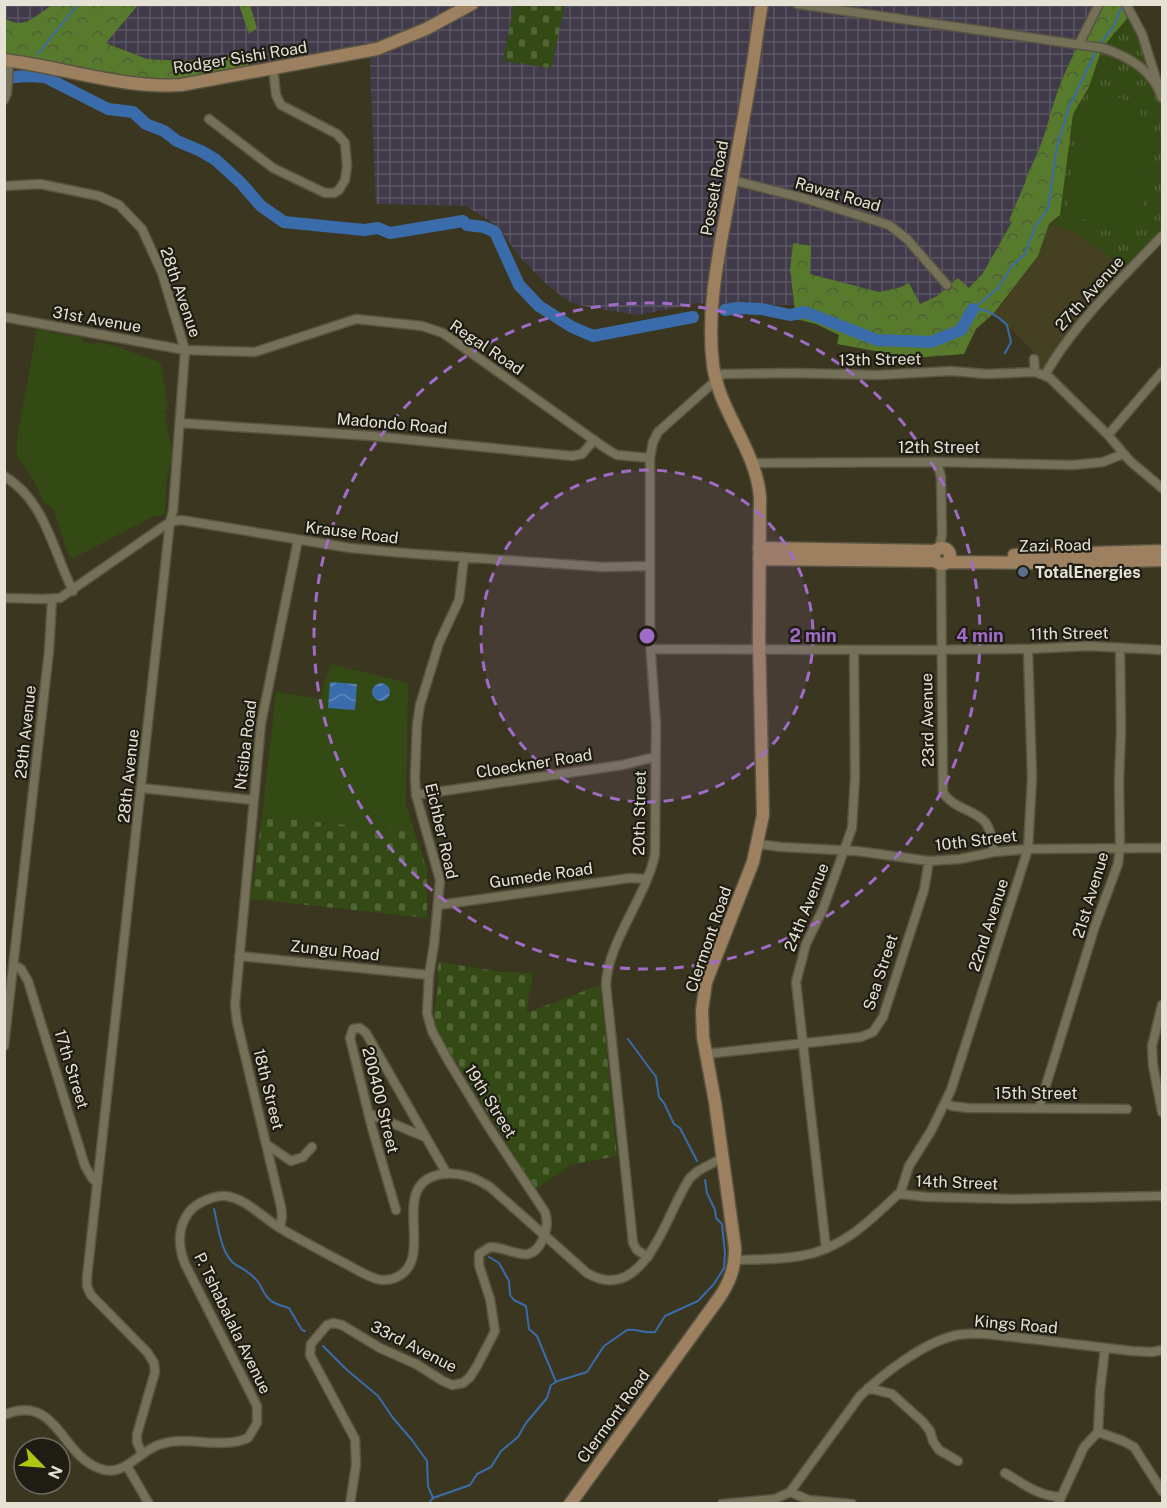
<svg xmlns="http://www.w3.org/2000/svg" width="1167" height="1508" viewBox="0 0 1167 1508" font-family="'Public Sans',sans-serif">
	<defs>
		<pattern id="industrial-grid" width="8" height="8" patternUnits="userSpaceOnUse" patternTransform="scale(1.5)"><rect width="8" height="8" fill="#403a4a"/><path d="M0 4h8M4 0v8" fill="none" stroke="#5b5663"/></pattern>
		<pattern id="grass-tufts" width="24" height="20" patternUnits="userSpaceOnUse" patternTransform="scale(1.5)"><rect width="24" height="20" fill="#334a14"/><path d="M3 7l-1-3M5 7V3M7 7l1-3M15 17l-1-3M17 17v-4M19 17l1-3" fill="none" stroke="#506435"/></pattern>
		<pattern id="forest-crowns" width="20" height="18" patternUnits="userSpaceOnUse" patternTransform="scale(1.5)"><rect width="20" height="18" fill="#577a2c"/><path d="M2 6a3 3 0 1 1 6 0M12 15a3 3 0 1 1 6 0" fill="none" stroke="#4e5f36"/></pattern>
		<pattern id="cemetery-stones" width="16" height="16" patternUnits="userSpaceOnUse" patternTransform="scale(1.5)"><rect width="16" height="16" fill="#334a14"/><path d="M2 7V4a2 2 0 0 1 4 0v3zM10 15v-3a2 2 0 0 1 4 0v3z" fill="#506435"/></pattern>
		<pattern id="water-waves" width="16" height="10" patternUnits="userSpaceOnUse" patternTransform="scale(1.5)"><rect width="16" height="10" fill="#3a6cab"/><path d="M0 5q4-4 8 0t8 0" fill="none" stroke="#6088b9"/></pattern>
	</defs>
	<rect width="100%" height="100%" fill="#3b361f"/>
	<!-- built -->
	<path fill="#464022" d="M1049,224L1073,231L1129,270L1045,375L1035,372L1034,352L995,313L1038,256Z"/>
	<!-- industrial -->
	<path fill="url(#industrial-grid)" d="M4,5H52L33,19L19,24L13,23L5,17Z
		M138,5H239L250,34V5H514L503,61L550,68L565,5H1101L1086,30L1057,95L1040,147L1031,171L1025,178V183L1009,220L1012,222L983,273L968,289L958,278L937,296L920,304L901,287L879,292L809,274L793,243L790,270L794,305H712L699,303L638,315L588,307L572,303L561,296L543,281L519,256L501,231L490,221L466,206L376,204L370,68L372,50L249,72L246,55L183,61L147,59L105,42Z"/>
	<!-- grass -->
	<path fill="url(#grass-tufts)" d="M1131,14L1162,101V235L1129,270L1073,231L1050,224L1057,220L1060,215L1073,114L1089,87L1102,48Z"/>
	<!-- forest -->
	<path fill="url(#forest-crowns)" d="M52,5H138L106,43L147,59L183,61L246,55L249,72L181,84L5,59L4,17C21,32 37,15 52,5Z
		M239,5H250L257,28L249,34Z
		M1101,5H1124L1131,14L1102,48L1089,87L1073,114L1060,215L1049,224L1038,256L994,313L976,329L964,354L914,358L837,344L839,335L816,324L796,319L790,270L793,243L811,246L810,274L879,292L901,287L909,283L920,304L937,296L958,278L969,288L983,273L1012,222L1009,220L1025,183C1025,177 1036,158 1039,149C1046,132 1050,114 1056,96C1067,64 1084,34 1101,5Z"/>
	<!-- cemetery -->
	<path fill="url(#cemetery-stones)" d="M514,5H565L551,68L503,61Z
		M262,817L374,827L412,825L427,870V918L251,899Z
		M439,962L502,972L533,973L526,1013L600,985L617,1156L570,1165L536,1189L435,1029C431,1015 437,1001 438,986C439,977 436,970 439,962Z"/>
	<!-- green -->
	<path fill="#334a14" d="M1100,93C1114,94 1122,97 1133,106C1155,124 1147,152 1146,176C1144,192 1144,214 1133,226C1118,228 1078,221 1068,211L1077,122L1090,95Z
		M37,329L50,331V333L81,337L84,342L96,344L99,342L121,348L161,363L168,409L164,410L173,456L167,478L165,513L159,517L154,516L72,559L67,552L54,510L43,501L32,477L17,457V438Z
		M330,664L408,683L406,805L412,825L374,827L262,817L276,692L320,699Z"/>
	<!-- water -->
	<path fill="url(#water-waves)" d="M330,682L357,684L355,710L328,708Z
		M372 692a9 9 0 1 1 18 0a9 9 0 1 1-18 0Z"/>
	<g fill="none" stroke-linecap="round" stroke-linejoin="round">
		<!-- stream -->
		<path stroke="#3a6cab" stroke-width="2" d="M1099,46L1114,25L1123,4
			M38,54L78,4
			M26,76L32,70
			M973,309L998,288L1012,266L1025,254L1035,227L1048,208L1057,146L1069,107L1096,51
			M973,309C986,308 998,316 1007,325L1011,342L1005,353
			M628,1039L656,1077L659,1097L664,1103L674,1124L680,1128L697,1161
			M214,1209C218,1225 221,1256 236,1265C244,1269 252,1274 258,1282C261,1285 262,1290 265,1294C270,1303 279,1305 289,1308L302,1330L305,1331
			M489,1257L499,1263L509,1281L510,1295L514,1300L526,1306L529,1329L537,1336L556,1382
			M323,1346L347,1370L378,1396L393,1418L412,1440L427,1461L428,1486L433,1498
			M428,1504L433,1498L470,1485L477,1474L491,1467L501,1451L518,1437L526,1423L547,1398L551,1385L558,1381L587,1372L604,1346L627,1330C636,1328 644,1334 655,1332L665,1316L698,1301L714,1284L724,1268L725,1253L722,1224L716,1218L715,1210L707,1193L705,1180"/>
		<!-- river -->
		<path stroke="#3a6cab" stroke-width="12" d="M4,78L26,76L45,77L108,109L133,112L146,124L164,131L177,141L201,151L216,160L241,183L261,206L284,222L364,230L378,228L390,233L463,221L467,225L484,227L495,232L519,285L539,306L572,327L593,336L693,317
			M725,310L737,308L762,309L790,315L805,312L877,340L931,342L961,330L973,309"/>
		<!-- street casing -->
		<g stroke="#595441" stroke-width="11">
			<path id="street" d="M797,4L1103,48C1129,57 1153,70 1162,98
				M1126,4L1142,34L1158,85
				M1079,44L1099,4
				M4,100L7,93L9,60
				M209,119L273,168L325,193H334L339,190L345,180L347,166L345,143L337,134L281,105L276,95L273,68
				M732,180L803,198L889,225L907,239L947,285
				M4,186L40,184L99,196L119,205L142,229L162,273L185,350L173,511L170,522L87,1277V1286L91,1295L147,1352L154,1363L155,1372L137,1434V1442L142,1454
				M4,317L185,350L255,352L356,319L422,326L443,333L453,340L608,450L617,455L650,458
				M1034,359L1035,372
				M1045,375C1073,325 1122,278 1162,236
				M180,423L372,436L572,456L582,454L594,440
				M1108,435L1162,372
				M937,462L941,477L942,535L939,548
				M753,463L937,462L1073,465L1103,462L1123,454
				M4,476C45,500 53,551 73,591
				M941,564L943,792C952,809 975,809 986,823C991,831 993,843 994,852
				M4,598L42,599L60,598L161,528L170,522L181,520L350,548L404,553L604,567L650,566
				M652,649L914,650L1028,649L1088,646L1162,650
				M141,788L253,800
				M416,795L622,765L655,757
				M758,844L781,847L857,851L929,861L960,859L994,852L1028,849L1162,848
				M439,905L630,878L647,879
				M239,956L429,975
				M14,965L21,969L28,981L85,1166L92,1178L97,1183
				M1162,1005L1152,1046L1153,1065L1162,1112
				M4,1046L49,651L52,599
				M706,1054L861,1037L873,1032L883,1017L924,890L929,861
				M946,1103L952,1106L968,1108L1127,1109
				M1039,1108L1095,926L1118,864L1120,847L1119,782L1121,732L1120,648
				M370,1114L425,1137
				M266,1144L291,1161L303,1157L312,1147
				M900,1194L909,1166L931,1131L951,1090L1028,849L1032,778L1028,649
				M396,1210L372,1128L350,1038L353,1029L360,1028L366,1033L447,1174
				M280,1228L282,1216L281,1207L237,1022L235,1005L261,724L298,540
				M826,1248L796,982L806,944L823,909L852,828L855,778L854,650
				M648,1257L637,1250L633,1243L606,985C607,943 647,896 655,854L656,725L650,641V458L653,442L658,432L723,374L791,373L878,375L951,371L987,374L1035,372L1050,378L1108,435L1130,461L1162,488
				M735,1260C757,1259 778,1260 800,1256C840,1250 869,1222 897,1195L900,1194L927,1197L1012,1199L1162,1196
				M868,1388L892,1394L923,1422L930,1431L933,1441L939,1450L958,1461
				M4,1415C53,1394 60,1447 92,1465C123,1483 135,1452 161,1444C189,1435 220,1450 248,1438L257,1423V1406L185,1264C178,1246 177,1228 189,1212C196,1203 214,1195 225,1196C246,1198 263,1218 280,1228C302,1241 325,1253 348,1265C357,1270 367,1276 377,1279C384,1281 392,1280 399,1276C436,1255 386,1182 443,1174C459,1172 476,1178 490,1187L587,1273C645,1307 666,1212 690,1178L698,1171L722,1158
				M1098,1432L1123,1441L1134,1447L1162,1491
				M127,1466L149,1504
				M1005,1473C1024,1484 1038,1496 1061,1497
				M790,1492L809,1500L852,1504
				M350,1504L356,1465L355,1439L310,1355L311,1344L327,1325L333,1323L342,1325L380,1348L416,1364L443,1381L452,1385L463,1383L470,1377L477,1366L495,1331L490,1299L479,1265V1254L490,1247C512,1247 530,1268 543,1239C547,1230 548,1221 545,1212L488,1126L449,1062L432,1031L427,1013L429,975L434,945L440,880L416,795L415,777L417,725L420,705L439,643L459,600L464,557
				M722,1504L775,1499L790,1492L860,1396C884,1373 924,1342 957,1335C981,1331 1007,1337 1031,1339C1065,1343 1098,1347 1132,1351L1152,1352L1162,1350
				M1058,1504L1084,1447L1098,1432L1100,1391L1105,1348"/>
		</g>
		<!-- secondary casing -->
		<g stroke="#595441" stroke-width="15">
			<path id="secondary" d="M4,60C63,67 122,89 181,85L377,49L426,29L472,4
				M934 556a8 8 0 1 1 16 0a8 8 0 1 1-16 0Z
				M759,548L935,551
				M1014,555L1162,551
				M759,559L935,561
				M948,562L1050,563L1162,560
				M570,1504L719,1298C730,1282 735,1268 735,1248L715,1102L703,1037L702,1010L706,982L753,862L763,815L759,639L760,497C756,449 719,412 713,365C705,302 723,237 733,175C740,138 747,101 753,63C756,44 758,24 762,4"/>
		</g>
		<!-- street -->
		<use href="#street" stroke="#757058" stroke-width="8"/>
		<!-- secondary -->
		<use href="#secondary" stroke="#9c805f" stroke-width="12"/>
	</g>
	<!-- distance rings -->
	<circle cx="647" cy="636" r="166" fill="#a06cc7" fill-opacity=".12"/>
	<g fill="none" stroke="#a06cc7" stroke-width="3" stroke-dasharray="10 8">
		<circle cx="647" cy="636" r="166"/>
		<circle cx="647" cy="636" r="333"/>
	</g>
	<!-- markers -->
	<circle fill="#5c6f8a" stroke="#1f1d13" stroke-width="2" cx="1023" cy="572" r="6"/>
	<g text-anchor="middle" stroke-width="4.5" stroke-linejoin="round" paint-order="stroke">
		<!-- street labels -->
		<g font-size="16" fill="#e5e2d5" stroke="#1f1d13">
			<text transform="translate(240 57) rotate(-9)" y="6">Rodger Sishi Road</text>
			<text transform="translate(714 188) rotate(-80)" y="6">Posselt Road</text>
			<text transform="translate(838 194) rotate(16)" y="6">Rawat Road</text>
			<text transform="translate(181 292) rotate(71)" y="6">28th Avenue</text>
			<text transform="translate(1089 293) rotate(-48)" y="6">27th Avenue</text>
			<text transform="translate(97 319) rotate(10)" y="6">31st Avenue</text>
			<text transform="translate(487 347) rotate(34)" y="6">Regal Road</text>
			<text transform="translate(880 359) rotate(-1)" y="6">13th Street</text>
			<text transform="translate(392 423) rotate(5)" y="6">Madondo Road</text>
			<text x="939" y="453">12th Street</text>
			<text transform="translate(352 532) rotate(7)" y="6">Krause Road</text>
			<text transform="translate(1055 545) rotate(-1)" y="6">Zazi Road</text>
			<text transform="translate(1069 633) rotate(-1)" y="6">11th Street</text>
			<text transform="translate(927 720) rotate(-91)" y="6">23rd Avenue</text>
			<text transform="translate(25 732) rotate(-84)" y="6">29th Avenue</text>
			<text transform="translate(245 745) rotate(-83)" y="6">Ntsiba Road</text>
			<text transform="translate(534 763) rotate(-9)" y="6">Cloeckner Road</text>
			<text transform="translate(128 776) rotate(-84)" y="6">28th Avenue</text>
			<text transform="translate(639 813) rotate(-89)" y="6">20th Street</text>
			<text transform="translate(442 831) rotate(77)" y="6">Eichber Road</text>
			<text transform="translate(976 840) rotate(-7)" y="6">10th Street</text>
			<text transform="translate(541 875) rotate(-8)" y="6">Gumede Road</text>
			<text transform="translate(1090 895) rotate(-73)" y="6">21st Avenue</text>
			<text transform="translate(806 907) rotate(-68)" y="6">24th Avenue</text>
			<text transform="translate(988 925) rotate(-72)" y="6">22nd Avenue</text>
			<text transform="translate(708 939) rotate(-71)" y="6">Clermont Road</text>
			<text transform="translate(335 950) rotate(6)" y="6">Zungu Road</text>
			<text transform="translate(880 972) rotate(-72)" y="6">Sea Street</text>
			<text transform="translate(72 1069) rotate(73)" y="6">17th Street</text>
			<text transform="translate(269 1089) rotate(76)" y="6">18th Street</text>
			<text x="1036" y="1099">15th Street</text>
			<text transform="translate(381 1100) rotate(76)" y="6">200400 Street</text>
			<text transform="translate(491 1101) rotate(58)" y="6">19th Street</text>
			<text transform="translate(957 1182) rotate(2)" y="6">14th Street</text>
			<text transform="translate(233 1323) rotate(64)" y="6">P. Tshabalala Avenue</text>
			<text transform="translate(1016 1324) rotate(5)" y="6">Kings Road</text>
			<text transform="translate(414 1346) rotate(27)" y="6">33rd Avenue</text>
			<text transform="translate(613 1416) rotate(-54)" y="6">Clermont Road</text>
		</g>
		<!-- poi labels -->
		<g font-size="16" font-weight="bold" fill="#e5e2d5" stroke="#1f1d13" text-anchor="start">
			<text x="1035" y="578">TotalEnergies</text>
		</g>
	</g>
	<circle cx="647" cy="636" r="9" fill="#a06cc7" stroke="#1f1d13" stroke-width="3"/>
	<g font-size="18" text-anchor="middle" font-weight="bold" fill="#a06cc7" stroke="#1f1d13" stroke-width="4.5" stroke-linejoin="round" paint-order="stroke">
		<text x="813" y="642">2 min</text>
		<text x="980" y="642">4 min</text>
	</g>
	<!-- border -->
	<rect width="1167" height="1508" fill="none" stroke="#e5e2d5" stroke-width="12"/>
	<!-- north arrow -->
	<g transform="translate(42 1466) rotate(115)"><circle r="28" fill="#1f1d13" stroke="#6e6c61" stroke-width="1.5"/>
	<path d="M0-4.5L10 22L0 15L-10 22Z" fill="#acc611"/>
	<text y="-9" font-size="16" font-weight="bold" text-anchor="middle" fill="#e5e2d5">N</text>
	</g>
</svg>
